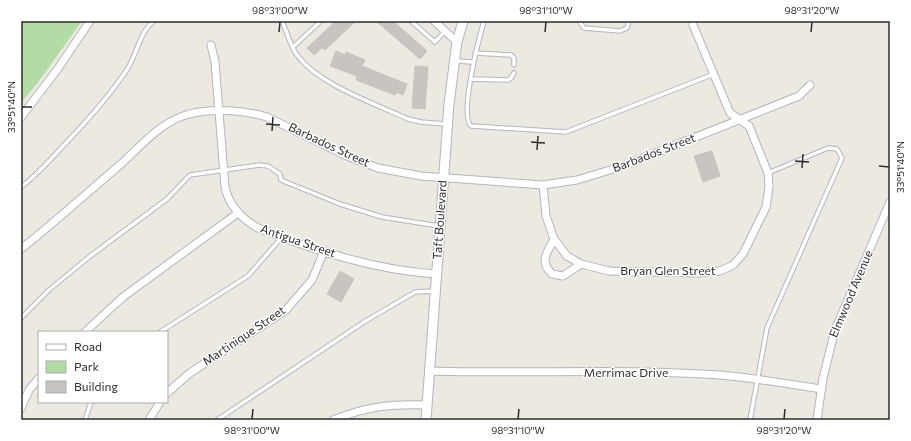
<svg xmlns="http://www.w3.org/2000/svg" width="911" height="441" viewBox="0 0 911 441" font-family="Commissioner,sans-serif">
	<rect width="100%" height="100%" fill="#ece9e1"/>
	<!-- green -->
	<path fill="#b2dca4" d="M21,21H82L39,81L21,103Z"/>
	<!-- building -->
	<path fill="#c8c5c0" stroke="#c8c4ba" d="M336,21H356L325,50L322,48L314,55L307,48Z
		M376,21H393L427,51L420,59Z
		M336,51L345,55L346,52L365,60L362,66L407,84L403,95L396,92L395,95L356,80L357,76L330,66Z
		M415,66L428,67L425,109L412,108Z
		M712,151L720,176L703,182L694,156Z
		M340,271L354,279L341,302L327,294Z"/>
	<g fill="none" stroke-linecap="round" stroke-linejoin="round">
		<!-- service casing -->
		<g stroke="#b4b5bf" stroke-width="5.5">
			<path id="service" d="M282,21C287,32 290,45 297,55C319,85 374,103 408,119L421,122L446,124
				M411,21L435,42L445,31
				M484,21C479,38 459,115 471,126L566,132L714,74
				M579,21L584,28L620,31L627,28L629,21
				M293,47L321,21
				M475,53L511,55L514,58V65
				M456,61L472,62
				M471,79L508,80L511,78L514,73
				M21,187C37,175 51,159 65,144C87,121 108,98 126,71C137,56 139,32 154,21
				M21,318L49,290L89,257L167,199L190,175L259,165L268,166L280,174L281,180L340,204L382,217L439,226
				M160,332L248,276L282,237
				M85,420L91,402
				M217,420L364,322L415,292L434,291
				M750,420L767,328L842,158L837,149L828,148L768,173"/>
		</g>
		<!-- minor casing -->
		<g stroke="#b4b5bf" stroke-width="9">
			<path id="minor" d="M434,21L457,42
				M211,45L215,62L225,187C229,206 242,219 258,228C316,251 375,270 436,274
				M21,117L57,70L90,21
				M543,185L546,216L554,239L567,256L581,264L609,271L700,273L720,271L733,265L743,254L766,207L769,187L768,173L749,126L730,113L693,25
				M554,239C547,253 539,261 552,274L563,276L581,264
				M21,249C55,222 88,192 121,164C142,145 160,122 189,114C213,108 244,110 267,117L347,156L378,168L421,176L543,185L577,180L623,166L799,96L810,85
				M85,332L123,297L238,213
				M429,371C526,374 623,368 720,375C754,378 788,384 822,389
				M167,393L190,373L286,310L312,280L324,251
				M21,408L29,390L39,378
				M149,420L160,402
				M333,420C368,406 390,404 427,405
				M817,420L823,378L835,330L890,202"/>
		</g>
		<!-- tertiary casing -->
		<g stroke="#b4b5bf" stroke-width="11">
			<path id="tertiary" d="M426,420L449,104L457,42L463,21"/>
		</g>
		<!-- path -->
		<path stroke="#c8c8c8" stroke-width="1" stroke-dasharray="3 2" stroke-linecap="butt" d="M21,71L66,21"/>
		<!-- service -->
		<use href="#service" stroke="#fff" stroke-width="3.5"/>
		<!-- minor -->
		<use href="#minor" stroke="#fff" stroke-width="7"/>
		<!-- tertiary -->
		<use href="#tertiary" stroke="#fff" stroke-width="9"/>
	</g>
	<!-- ticks -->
	<path fill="none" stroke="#2d2d2d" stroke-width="1.5" d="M279,32L280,22M545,32L546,22M811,32L812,22M22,107H32M266,124L280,125M272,131L273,117M531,142L545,143M537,150L538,136M795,161L809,162M879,166L889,167M802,168L803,154M252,419L253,409M518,419L519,409M784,419L785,409"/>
	<g text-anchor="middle" stroke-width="3" stroke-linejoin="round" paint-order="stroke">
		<!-- street labels -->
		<g font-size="12" fill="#2d2d2d" stroke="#fff">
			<text transform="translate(329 145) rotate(25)" y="4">Barbados Street</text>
			<text transform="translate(654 153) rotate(-21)" y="4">Barbados Street</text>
			<text transform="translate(440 220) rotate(-86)" y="4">Taft Boulevard</text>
			<text transform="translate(298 241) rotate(19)" y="4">Antigua Street</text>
			<text x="668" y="275">Bryan Glen Street</text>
			<text transform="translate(851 294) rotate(-67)" y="4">Elmwood Avenue</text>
			<text transform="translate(244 336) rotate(-34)" y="4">Martinique Street</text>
			<text x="626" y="377">Merrimac Drive</text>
		</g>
	</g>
	<!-- border -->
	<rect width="911" height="441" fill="none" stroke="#ffffff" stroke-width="44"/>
	<!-- legend -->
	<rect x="38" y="331" width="130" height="72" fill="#ffffff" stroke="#ababab"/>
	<rect x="46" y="344" width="20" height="6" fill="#ffffff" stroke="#ababab"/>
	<text x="74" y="351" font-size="12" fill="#2d2d2d">Road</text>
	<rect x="46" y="361" width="20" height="12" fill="#b2dca4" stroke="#ababab"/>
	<text x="74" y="371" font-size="12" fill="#2d2d2d">Park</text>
	<rect x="46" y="381" width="20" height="12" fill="#c8c5c0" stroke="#ababab"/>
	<text x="74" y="391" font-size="12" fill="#2d2d2d">Building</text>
	<rect x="22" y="22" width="867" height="397" fill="none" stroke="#2d2d2d" stroke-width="1.5"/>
	<g font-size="10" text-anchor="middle" fill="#2d2d2d">
		<text x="280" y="14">98°31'00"W</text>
		<text x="546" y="14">98°31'10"W</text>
		<text x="812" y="14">98°31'20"W</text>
		<text transform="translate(11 107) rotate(-90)" y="4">33°51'40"N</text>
		<text transform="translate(900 167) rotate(-90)" y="4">33°51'40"N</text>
		<text x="252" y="434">98°31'00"W</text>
		<text x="518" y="434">98°31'10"W</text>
		<text x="784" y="434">98°31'20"W</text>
	</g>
</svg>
